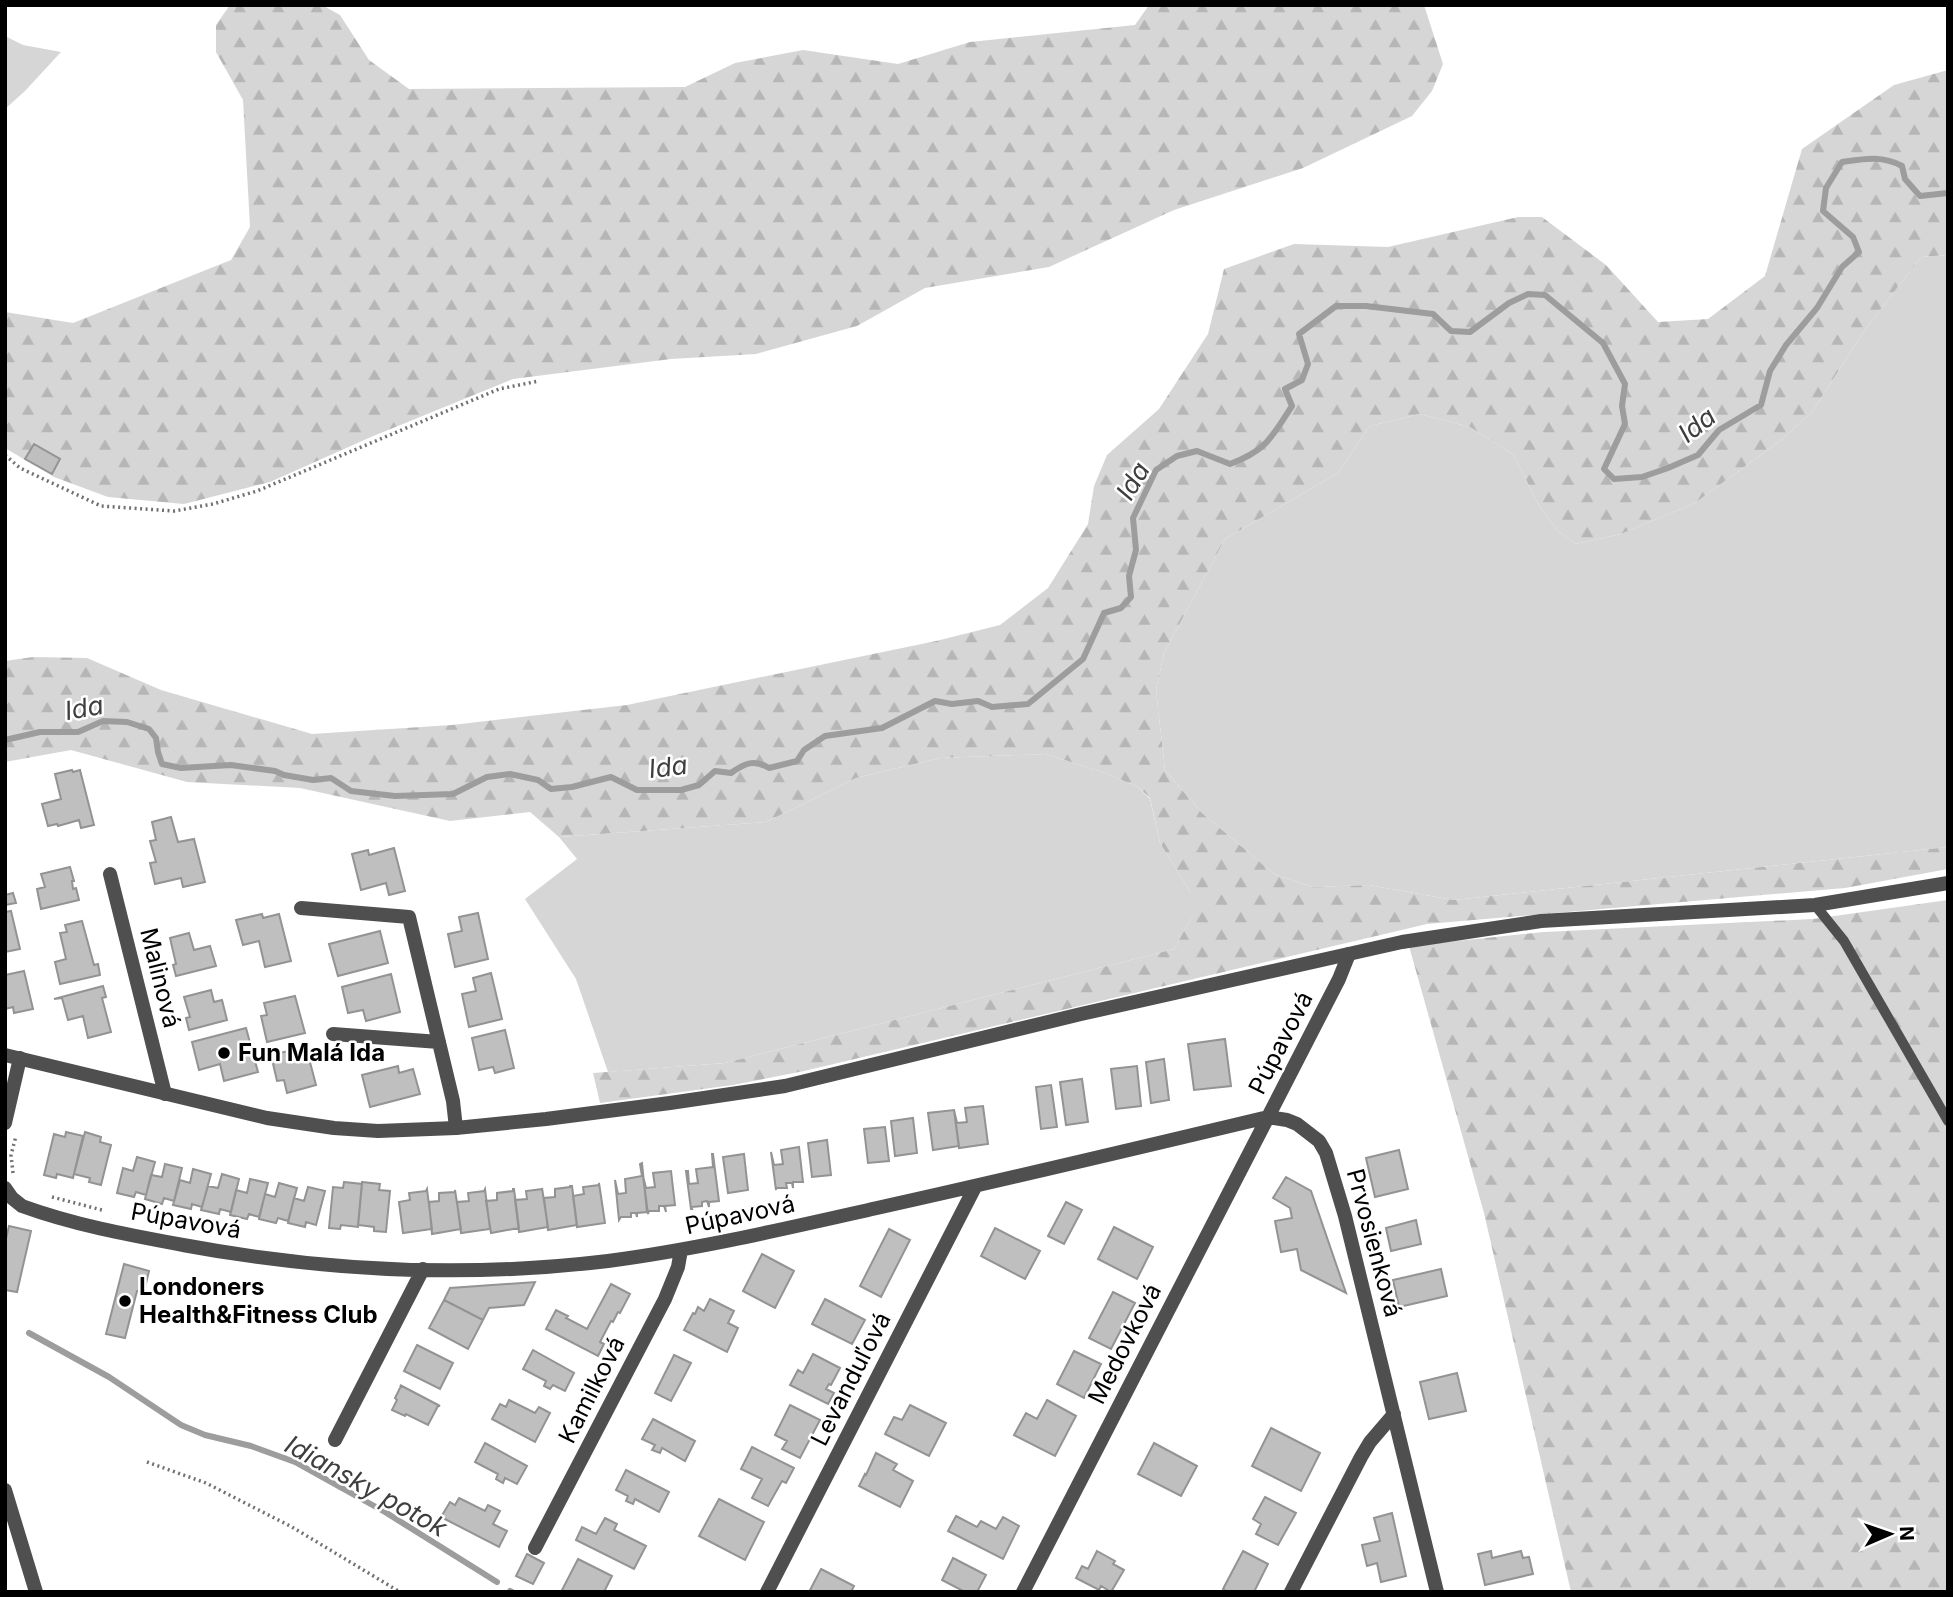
<svg xmlns="http://www.w3.org/2000/svg" width="1953" height="1597" viewBox="0 0 1953 1597" font-family="Inter,sans-serif">
	<defs>
		<pattern id="forest-firs" width="22" height="20" patternUnits="userSpaceOnUse" patternTransform="scale(1.75)"><rect width="22" height="20" fill="#d6d6d6"/><path d="M5 1l3.5 6h-7zM16 11l3.5 6h-7z" fill="#b6b6b6"/></pattern>
	</defs>
	<rect width="100%" height="100%" fill="#fff"/>
	<!-- green -->
	<path fill="#d6d6d6" d="M5,36L23,45L61,52L25,91L5,109Z
		M1948,255V847L1454,900L1369,885L1313,887L1274,874L1202,813L1165,770L1156,690L1164,653L1225,539L1338,473L1370,426L1419,414L1470,427L1514,455L1539,506L1558,531L1576,544L1621,534L1695,503L1781,440L1812,412L1864,331L1921,257Z
		M1046,754L1108,774L1138,787L1150,799L1160,843L1191,893V918L1174,949L725,1063L608,1072L576,979L525,899L577,859L559,837L766,822L856,778L940,758Z"/>
	<!-- forest -->
	<path fill="url(#forest-firs)" d="M230,5H322L340,15L369,60L409,89L685,87L735,63L803,50L898,64L970,42L1135,25L1149,5H1424L1443,64L1432,91L1412,116L1303,168L1174,210L1049,267L925,288L857,326L756,354L671,359L513,379L371,437L270,482L184,504L108,497L54,477L5,448V312L73,323L231,260L250,227L243,100L216,52V25Z
		M1948,70V255L1921,257L1864,331L1812,412L1781,440L1695,503L1621,534L1576,544L1558,531L1539,506L1514,455L1470,427L1419,414L1370,426L1338,473L1225,539L1164,653L1156,690L1165,770L1202,813L1274,874L1313,887L1369,885L1454,900L1948,847V869L1845,888L1427,924L804,1071L733,1085L600,1103L593,1073L725,1063L1174,949L1191,918V893L1160,843L1150,798L1138,787L1108,774L1046,754L940,758L856,778L766,822L559,837L530,812L450,821L300,788L187,782L71,750L5,762V661L33,657L87,658L161,690L312,734L452,725L627,705L936,641L1000,625L1048,588L1088,524L1094,486L1107,455L1159,409L1208,334L1224,269L1294,244L1388,247L1518,217H1542L1606,265L1658,322L1708,319L1765,276L1802,149L1894,85Z
		M1948,900V1592H1571L1484,1213L1409,946L1544,932L1813,919Z"/>
	<g fill="none" stroke-linecap="round" stroke-linejoin="round">
		<!-- stream -->
		<path stroke="#9d9d9d" stroke-width="6" d="M5,740L40,732H78L103,721L127,722L149,729L156,738L158,752L162,764L181,768L231,765L275,771L284,775L313,780L331,778L351,791L395,796L453,794L487,777L510,774L538,780L551,789L572,787L611,777L637,790H681L699,785L715,771L731,773C745,763 754,759 769,768L797,761L804,750L825,736L882,728L935,701L952,704L978,701L992,707L1028,704L1083,659L1104,613L1121,608L1131,597L1129,576L1136,550L1133,518L1156,470L1177,456L1197,451L1230,464C1267,450 1271,438 1292,406L1285,389L1302,380L1308,364L1299,334L1336,306H1366L1433,314L1451,331L1470,332L1509,303L1528,294L1545,295L1603,343L1625,384L1622,406L1625,424L1604,469L1614,479L1642,477L1668,468L1698,455L1719,430L1761,405L1770,371L1786,345L1817,308L1842,267L1859,252L1853,237L1823,211L1826,188L1842,162C1863,159 1882,155 1902,166L1905,179L1920,196L1948,193
			M29,1333L109,1377L181,1425L205,1435L251,1446L295,1462L385,1512L497,1582
			M510,1591L512,1592"/>
	</g>
	<!-- building -->
	<path fill="#bfbfbf" stroke="#939393" stroke-width="2" d="M34,444L60,459L52,474L25,459Z
		M72,770L73,772L80,770L94,825L81,828L79,820L58,826L57,824L48,826L42,804L61,799L55,774Z
		M171,817L178,842L194,839L205,882L183,887L181,878L155,884L150,863L156,862L150,841L156,840L152,822Z
		M394,848L405,891L389,895L386,883L361,890L352,854L368,850L369,855Z
		M70,867L74,881H72L73,889L76,888L79,900L41,909L37,889L45,887L41,874Z
		M13,893L16,903L5,905V895Z
		M11,911L20,949L5,952V912Z
		M478,913L488,959L455,967L448,934L462,931L459,917Z
		M262,914L263,918L279,914L291,961L265,967L259,941L243,945L236,920Z
		M82,921L94,965L98,964L100,975L60,984L55,962L66,959L60,933L67,932L65,925Z
		M380,931L388,963L338,976L329,944Z
		M189,933L194,950L210,946L216,966L176,976L173,965L176,964L170,938Z
		M24,971L33,1009L14,1013L13,1007L5,1009V975Z
		M491,973L502,1019L469,1027L462,994L476,991L473,978Z
		M391,974L400,1012L366,1021L363,1010L348,1013L342,987Z
		M103,986L106,997L102,998L111,1032L88,1038L83,1016L68,1020L62,998L54,999Z
		M211,990L214,1002L222,1000L227,1020L189,1030L186,1018L190,1017L184,997Z
		M295,996L305,1033L267,1042L261,1016L267,1015L264,1003Z
		M246,1028L258,1072L224,1081L220,1064L199,1070L192,1042Z
		M505,1030L514,1068L495,1073L493,1067L479,1070L472,1038Z
		M1225,1039L1231,1086L1194,1090L1188,1044Z
		M306,1047L316,1085L287,1093L284,1080L277,1081L271,1055Z
		M1164,1059L1169,1100L1151,1103L1146,1062Z
		M398,1066L399,1073L413,1069L420,1094L370,1107L362,1075Z
		M1137,1066L1141,1106L1116,1109L1111,1069Z
		M1082,1079L1088,1122L1066,1125L1060,1082Z
		M1051,1085L1057,1127L1041,1129L1036,1087Z
		M983,1106L988,1144L959,1148L954,1110L957,1123L967,1122L965,1108Z
		M954,1110L959,1146L933,1150L928,1113Z
		M913,1118L917,1153L895,1156L891,1121Z
		M885,1127L889,1161L868,1163L864,1129Z
		M66,1132L83,1136L73,1178L57,1174L56,1178L44,1175L54,1134L65,1137Z
		M85,1132L101,1137L100,1142L111,1145L101,1185L89,1182L90,1178L74,1174Z
		M827,1140L831,1175L812,1177L808,1143Z
		M799,1147L803,1182H793V1188L792,1183H786L787,1188H776V1190L771,1152L774,1165L783,1164L781,1150Z
		M1399,1150L1408,1189L1375,1197L1366,1158Z
		M712,1154H713L719,1201L709,1202V1207L707,1201L702,1202V1206L691,1207L692,1209H691L686,1171H688L689,1184L698,1183L696,1169L713,1167Z
		M744,1154L748,1190L728,1193L723,1157Z
		M137,1157L155,1162L146,1195L136,1192L134,1197L117,1193L123,1168L133,1171Z
		M642,1163L647,1212L637,1213V1217L636,1213H631V1217H621L619,1220L615,1180L618,1194L626,1193L625,1179L642,1176L640,1164Z
		M165,1164L182,1168L174,1201L164,1198L162,1204L145,1199L151,1175L162,1177Z
		M193,1169L211,1174L202,1207L192,1204L191,1209L173,1205L180,1180L190,1183Z
		M671,1171L675,1205L665,1206L666,1212L664,1206H659V1211H649L648,1214L643,1176L646,1188L655,1187L653,1173Z
		M222,1174L239,1179L231,1212L220,1209L219,1214L201,1210L208,1186L218,1188Z
		M1286,1177L1311,1191L1346,1293L1301,1270L1297,1249L1281,1252L1275,1221L1292,1218L1290,1208L1273,1198Z
		M250,1179L268,1183L259,1217L249,1214L247,1219L230,1215L236,1190L247,1193Z
		M344,1182L362,1184L358,1227L341,1225L340,1229L329,1228L333,1187L343,1188Z
		M362,1182L380,1184L379,1190L390,1191L386,1232L374,1231V1227L358,1225Z
		M279,1183L297,1188L288,1221L278,1218L276,1223L259,1219L265,1194L275,1197Z
		M599,1183L605,1223L577,1227L573,1196L584,1194L583,1187L599,1185Z
		M570,1186H572L577,1225L548,1230L544,1198L555,1197V1189L570,1187Z
		M308,1187L325,1191L316,1225L306,1222L305,1227L288,1223L294,1198L304,1201Z
		M542,1188L548,1227L519,1232L515,1200L527,1199L526,1191L542,1189Z
		M427,1189L432,1229L403,1233L399,1202L410,1200L409,1193L426,1191Z
		M485,1189L490,1229L461,1233L457,1202L469,1201L468,1193L484,1191Z
		M513,1189H514L519,1228L491,1233L486,1201L497,1200V1193L513,1191Z
		M455,1190L461,1229L432,1234L429,1202L439,1201V1193L455,1192Z
		M1066,1202L1082,1210L1064,1244L1048,1236Z
		M1416,1220L1421,1244L1391,1251L1386,1228Z
		M9,1226L31,1231L17,1292L5,1290V1243Z
		M1114,1227L1153,1247L1137,1279L1098,1259Z
		M995,1228L1040,1251L1025,1279L981,1256Z
		M889,1229L910,1240L881,1297L860,1286Z
		M762,1254L794,1271L775,1308L743,1291Z
		M124,1264L149,1271L144,1292L137,1291L125,1338L106,1334Z
		M1441,1269L1447,1296L1399,1307L1393,1280Z
		M535,1282L524,1305L489,1308L483,1320L444,1300L450,1288Z
		M611,1284L630,1294L620,1313L618,1312L613,1322L611,1321L600,1342L604,1344L598,1356L546,1329L556,1310L568,1316L566,1318L587,1329Z
		M1113,1292L1135,1303L1111,1349L1089,1338Z
		M710,1299L734,1311L728,1323L738,1328L727,1352L684,1330L693,1313L695,1314L698,1307L704,1311Z
		M825,1299L865,1320L852,1344L812,1324Z
		M444,1300L483,1320L468,1349L429,1328Z
		M417,1345L453,1363L440,1389L404,1371Z
		M533,1350L574,1373L565,1391L553,1385L550,1389L544,1386L546,1381L523,1369Z
		M1074,1351L1101,1364L1084,1398L1057,1384Z
		M813,1354L840,1368L831,1385L829,1384L826,1389L834,1393L828,1404L790,1385L798,1370L803,1373Z
		M674,1355L691,1363L671,1401L655,1393Z
		M1457,1373L1466,1411L1429,1419L1420,1382Z
		M400,1385L440,1406H438L428,1425L406,1414L405,1416L392,1410L397,1400L395,1398L401,1386Z
		M509,1400L535,1413L539,1407L550,1413L535,1442L492,1419L500,1404L506,1407Z
		M1047,1400L1076,1416L1055,1456L1014,1435L1026,1413L1037,1419Z
		M790,1405L820,1420L800,1458L782,1449L787,1441L775,1435Z
		M910,1405L946,1423L929,1456L885,1434L894,1417L902,1420Z
		M653,1419L695,1441L685,1461L662,1448L660,1453L652,1450L655,1445L642,1439Z
		M1271,1428L1320,1453L1301,1491L1252,1466Z
		M485,1443L527,1466L517,1484L505,1478L503,1483L496,1479L498,1474L475,1462Z
		M1154,1443L1197,1466L1181,1496L1138,1474Z
		M752,1447L794,1468L786,1483L782,1481L768,1506L752,1498L762,1479L741,1469Z
		M876,1453L897,1464L893,1470L913,1481L900,1507L859,1486L865,1474L866,1475Z
		M626,1470L669,1492L659,1512L635,1499L633,1504L626,1501L628,1496L616,1490Z
		M1265,1497L1296,1513L1278,1545L1256,1534L1261,1524L1253,1519Z
		M459,1498L485,1511L488,1505L500,1511L493,1524L507,1531L499,1547L441,1517L450,1502L455,1505Z
		M719,1499L764,1522L745,1560L699,1536Z
		M1392,1513L1406,1576L1381,1582L1377,1563L1367,1566L1362,1545L1380,1541L1374,1518Z
		M956,1516L977,1527L981,1521L996,1529L1003,1517L1019,1526L1003,1559L948,1531Z
		M605,1518L617,1524L614,1530L646,1546L634,1569L576,1540L582,1527L596,1534Z
		M1097,1551L1115,1561L1113,1564L1124,1570L1111,1592L1101,1586L1099,1590L1076,1578L1082,1566L1088,1569Z
		M1243,1551L1268,1564L1254,1592H1228L1223,1589Z
		M1491,1551L1492,1558L1521,1551L1523,1558L1529,1557L1533,1574L1485,1585L1478,1554Z
		M527,1554L544,1563L533,1584L516,1576Z
		M953,1558L986,1575L977,1592H965L942,1580Z
		M578,1559L612,1576L604,1592H561Z
		M821,1569L854,1586L851,1592H809Z"/>
	<g fill="none" stroke-linecap="round" stroke-linejoin="round">
		<!-- path -->
		<path stroke="#717171" stroke-width="3.5" stroke-dasharray="2 3.5" stroke-linecap="butt" d="M5,455L20,468L101,506L174,511L213,504L257,491L499,389L539,381
			M13,1173L11,1155L16,1136
			M52,1197L102,1210
			M147,1462L206,1483L292,1527L400,1592"/>
		<!-- service -->
		<path stroke="#4f4f4f" stroke-width="10" d="M1815,905L1844,941L1948,1121"/>
		<!-- minor -->
		<path stroke="#4f4f4f" stroke-width="14" d="M110,874L165,1094
			M301,908L409,917L453,1101L456,1128
			M333,1034L439,1042
			M5,1123L20,1058
			M5,1188L12,1198L22,1206C74,1225 129,1235 183,1245C323,1271 467,1278 608,1261C699,1249 788,1228 877,1208C1008,1179 1138,1148 1268,1117L1339,979L1349,954
			M335,1440L423,1269
			M5,1490L36,1592
			M535,1548L665,1299L678,1267L681,1250
			M767,1592L975,1187
			M1023,1592L1268,1117L1287,1120L1297,1124L1319,1141L1326,1153L1345,1216L1437,1592
			M1291,1592L1361,1457L1370,1442L1394,1414"/>
		<!-- tertiary -->
		<path stroke="#4f4f4f" stroke-width="14" d="M5,1055L267,1118L334,1128L378,1131L456,1128L546,1119L670,1103L785,1086L1081,1014L1402,942L1541,921L1815,905L1948,883"/>
	</g>
	<!-- markers -->
	<g fill="#000" stroke="#fff" stroke-width="2.5">
		<circle cx="224" cy="1053" r="7"/>
		<circle cx="125" cy="1301" r="7"/>
	</g>
	<g text-anchor="middle" stroke-width="5" stroke-linejoin="round" paint-order="stroke">
		<!-- street labels -->
		<g font-size="24" fill="#000" stroke="#fff">
			<text transform="translate(160 978) rotate(76)" y="8">Malinová</text>
			<text transform="translate(1281 1043) rotate(-63)" y="8">Púpavová</text>
			<text transform="translate(740 1215) rotate(-12)" y="8">Púpavová</text>
			<text transform="translate(186 1221) rotate(10)" y="8">Púpavová</text>
			<text transform="translate(1374 1243) rotate(75)" y="8">Prvosienková</text>
			<text transform="translate(1125 1344) rotate(-63)" y="8">Medovková</text>
			<text transform="translate(851 1379) rotate(-63)" y="8">Levanduľová</text>
			<text transform="translate(592 1390) rotate(-63)" y="8">Kamilková</text>
		</g>
		<!-- poi labels -->
		<g font-size="24" font-weight="bold" fill="#000" stroke="#fff" text-anchor="start">
			<text x="238" y="1061">Fun Malá Ida</text>
			<text x="139" y="1295">Londoners<tspan x="139" dy="28">Health&amp;Fitness Club</tspan></text>
		</g>
		<!-- water labels -->
		<g font-size="26" font-style="italic" fill="#3e3e3e" stroke="#fff">
			<text transform="translate(1697 425) rotate(-38)" y="9">Ida</text>
			<text transform="translate(1133 481) rotate(-59)" y="9">Ida</text>
			<text transform="translate(84 708) rotate(-10)" y="9">Ida</text>
			<text transform="translate(668 767) rotate(-7)" y="9">Ida</text>
			<text transform="translate(366 1486) rotate(29)" y="9">Idiansky potok</text>
		</g>
	</g>
	<!-- border -->
	<rect width="1953" height="1597" fill="none" stroke="#000000" stroke-width="14"/>
	<!-- north arrow -->
	<g transform="translate(1890 1534) rotate(88)" stroke="#ffffff" stroke-width="5" paint-order="stroke">
	<path d="M0-5L12 26L0 18L-12 26Z" fill="#000000"/>
	<text y="-10" font-size="19" font-weight="bold" text-anchor="middle" fill="#000000">N</text>
	</g>
</svg>
